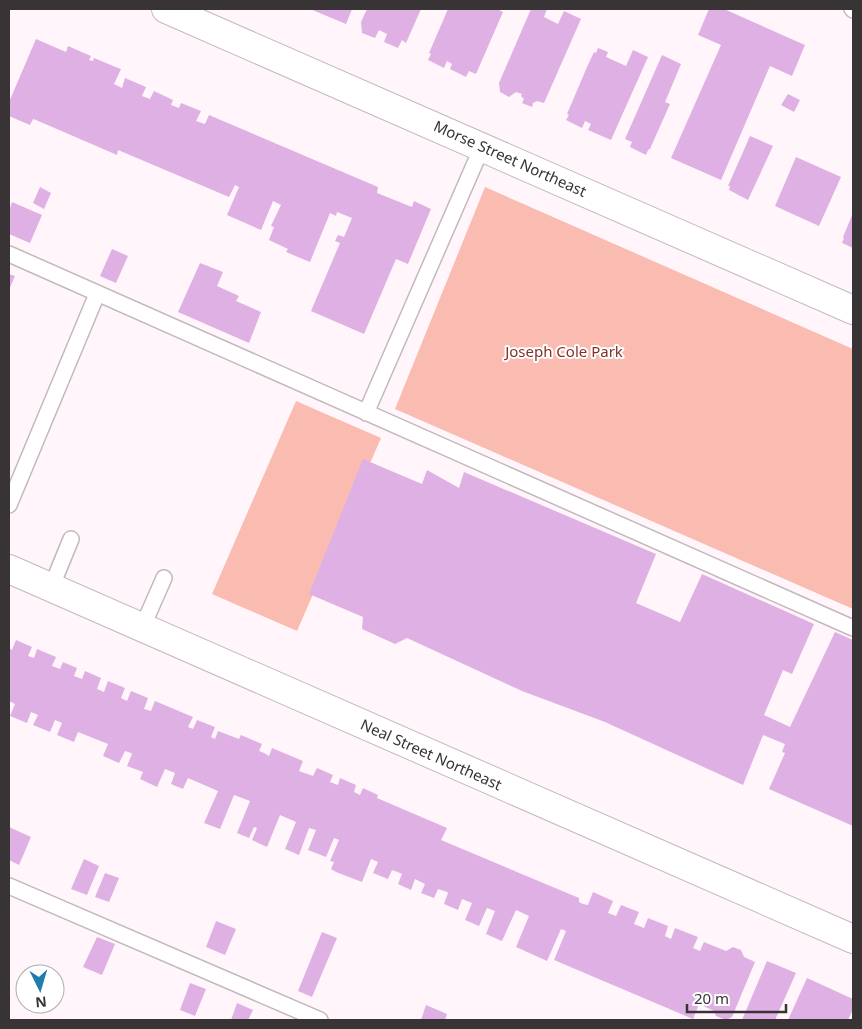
<svg xmlns="http://www.w3.org/2000/svg" width="862" height="1029" viewBox="0 0 862 1029" font-family="'Noto Sans',sans-serif">
	<rect width="100%" height="100%" fill="#fff5fa"/>
	<!-- green -->
	<path fill="#fabcb1" d="M485,187L853,349V609L395,409Z
		M296,401L381,438L297,631L212,594Z"/>
	<!-- building -->
	<path fill="#dfb0e3" d="M310,9H352L346,24Z
		M367,9H421L406,43L402,40L398,48L384,42L387,34L379,30L375,38L362,33L361,22Z
		M448,9H497L503,12L476,74L469,71L466,77L450,69L452,64L447,61L444,68L428,60L431,54L429,53Z
		M531,9H547L544,17L558,24L564,11L581,19L544,103L537,101L533,103L532,107L522,103L524,99L521,96L522,94L516,92L509,97L500,92L499,83Z
		M709,9H724L805,45L792,76L770,66L721,180L671,158L721,45L698,35Z
		M36,39L66,52L68,46L91,56L89,60L93,61L94,58L118,68L121,69L114,84L122,88L125,78L146,87L142,96L150,99L154,91L173,100L171,105L179,108L181,103L201,111L196,121L205,124L209,115L378,187L377,193L412,207L414,201L431,209L408,264L396,259L364,334L311,311L340,243L335,241L338,235L344,237L352,218L337,212L336,216L330,213L310,262L286,252L288,249L269,240L274,227L271,226L281,205L273,201L261,230L227,215L239,187L235,185L229,197L118,150L117,155L36,120L33,119L30,125L9,116V102Z
		M598,48L608,52L606,57L626,66L633,50L648,57L611,140L588,130L591,124L585,121L582,128L566,120L569,115L567,114L587,67L594,52L596,53Z
		M662,55L681,64L665,102L670,104L650,149L648,150L646,155L630,147L632,142L625,139Z
		M788,94L800,100L794,112L781,105Z
		M750,136L773,146L748,200L729,190L730,186H728Z
		M796,157L841,177L819,226L775,206Z
		M40,187L51,193L44,209L33,203Z
		M12,202L42,215L30,243L9,234V211Z
		M853,213V248L842,243L844,238L843,237Z
		M112,249L128,256L116,283L100,276Z
		M200,263L223,272L217,286L239,296L236,301L261,312L249,343L178,312Z
		M9,274L15,276L9,290Z
		M363,459L422,484L427,470L459,488L464,472L656,554L636,603L680,622L702,574L814,624L792,674L783,670L764,715L790,727L835,632L853,640V826L769,789L785,753L782,752L785,744L763,735L743,785L605,722L522,691L407,638L395,644L362,629L363,617L309,594Z
		M16,640L32,647L28,656L34,658L37,649L56,657L52,666L60,669L63,662L77,668L74,676L82,679L85,671L101,678L97,689L104,692L108,681L125,688L121,698L127,701L131,691L148,698L144,709L151,711L155,701L193,717L188,727L193,729L197,720L215,727L211,737L215,739L218,731L239,739L241,735L262,744L259,751L264,753L269,756L272,748L303,761L299,771L313,776L317,768L333,775L330,782L338,785L340,778L356,785L354,792L360,795L363,788L378,795L377,798L447,828L441,840L579,898V902L583,904L588,905L593,892L613,901L608,913L616,916L621,905L639,912L634,924L644,928L648,918L668,926L665,936L671,939L675,928L698,937L693,948L700,951L704,942L726,951L733,947L741,950L744,957L755,962L732,1017L726,1020L716,1016L714,1011L699,1004L693,1019L554,960L566,931L561,929L547,961L516,947L529,916L516,910L502,941L486,934L495,911L487,908L479,926L465,920L472,903L462,899L458,910L444,904L448,893L447,892L438,889L434,898L421,893L425,884L415,879L411,890L398,884L402,874L400,873L392,870L388,879L373,873L378,862L371,859L362,882L336,872L331,869L334,862L330,861L339,840L334,838L326,857L308,850L316,830L309,828L299,855L285,849L296,822L280,815L267,847L252,840L257,828L254,827L249,838L237,833L250,801L234,795L220,829L204,823L218,791L188,778L183,789L171,784L175,773L165,769L157,787L140,779L143,772L127,766L132,754L131,753L125,751L119,763L103,756L108,744L78,732L74,742L57,735L62,723L55,720L50,732L33,725L38,715L31,712L27,723L10,716L15,704L9,701V648L12,650Z
		M9,827L31,837L19,865L9,860Z
		M84,859L99,866L87,895L71,889Z
		M105,873L119,878L109,902L95,897Z
		M216,921L236,929L225,955L206,947Z
		M322,932L337,938L312,997L298,991Z
		M97,937L115,944L102,975L83,967Z
		M767,961L796,973L775,1020H742Z
		M807,978L853,999V1009L848,1020H788Z
		M190,983L206,989L195,1016L180,1010Z
		M237,1003L253,1010L248,1020H231Z
		M426,1005L447,1014L445,1020H421Z"/>
	<g fill="none" stroke-linecap="round" stroke-linejoin="round">
		<!-- lane casing -->
		<g stroke="#c3b8bd" stroke-width="18">
			<path id="lane" d="M852,9L853,10
				M9,254L853,628
				M366,413L482,147
				M9,505L97,294
				M51,588L71,539
				M142,628L164,578
				M9,886L320,1020"/>
		</g>
		<!-- street casing -->
		<g stroke="#c3b8bd" stroke-width="30">
			<path id="street" d="M166,9L853,310
				M9,569L853,939"/>
		</g>
		<!-- lane -->
		<use href="#lane" stroke="#fff" stroke-width="15"/>
		<!-- street -->
		<use href="#street" stroke="#fff" stroke-width="28"/>
	</g>
	<g text-anchor="middle" stroke-width="4" stroke-linejoin="round" paint-order="stroke">
		<!-- street labels -->
		<g font-size="15" fill="#383335" stroke="#fff">
			<text transform="translate(510 159) rotate(24)" y="5">Morse Street Northeast</text>
			<text transform="translate(431 755) rotate(24)" y="5">Neal Street Northeast</text>
		</g>
		<!-- park labels -->
		<g font-size="15" fill="#833127" stroke="#fff">
			<text x="564" y="357">Joseph Cole Park</text>
		</g>
	</g>
	<!-- border -->
	<rect width="862" height="1029" fill="none" stroke="#383335" stroke-width="20"/>
	<!-- north arrow -->
	<g transform="translate(40 989) rotate(175)"><circle r="24" fill="#ffffff" stroke="#afadae"/>
	<path d="M0-4L9 19L0 12L-9 19Z" fill="#207caa"/>
	<text y="-8" font-size="14" font-weight="bold" text-anchor="middle" fill="#383335">N</text>
	</g>
	<!-- scale -->
	<path d="M687 1004v8h99v-8" fill="none" stroke="#383335" stroke-width="2.5"/>
	<text x="694" y="1004" font-size="15" fill="#383335" stroke="#ffffff" stroke-width="4" paint-order="stroke">20 m</text>
</svg>
